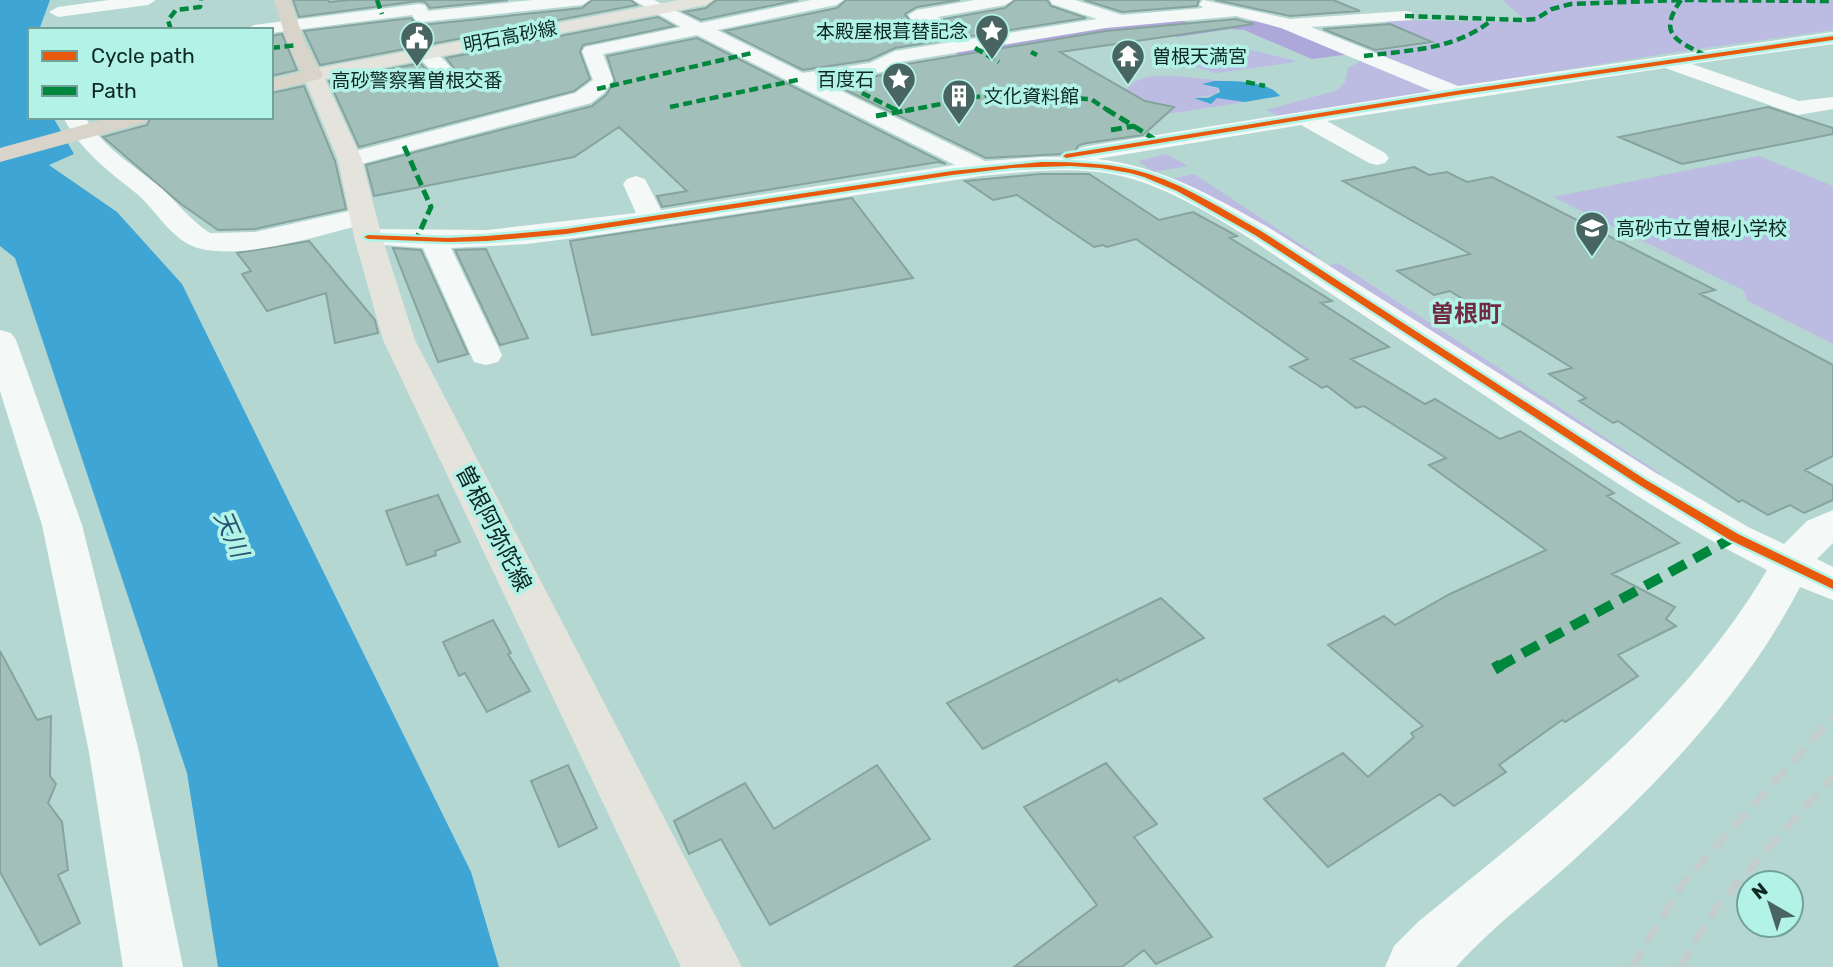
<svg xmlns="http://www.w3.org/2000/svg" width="1833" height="967" viewBox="0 0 1833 967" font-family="Rubik,'Noto Sans JP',sans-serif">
	<rect width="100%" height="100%" fill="#b5d7d1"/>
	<!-- green -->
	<path fill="#bcbbe2" d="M1505,0H1833V30L1669,53L1453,88L1362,53L1435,44L1380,20L1528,22L1503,1Z
		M1220,43L1293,60L1295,62L1216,73L1175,61L1178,47Z
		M1364,59L1439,90L1278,116L1266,110L1338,90L1345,82L1348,68Z
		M1176,76L1223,81H1214L1206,85L1220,89L1215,95L1194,97H1221L1245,102L1167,114L1174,106L1130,98L1125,91C1136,75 1158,75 1176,76Z
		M1166,154L1188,166L1153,172L1139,161Z
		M1759,156L1833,186V344L1748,301L1743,290L1553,197Z
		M1194,174L1317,255L1306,257L1166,180Z
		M1338,263L1661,474L1651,479L1327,266Z"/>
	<!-- forest -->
	<path fill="#aea7da" d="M1168,17L1194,24L1267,20L1351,54L1312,59L1244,30L1231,29L1177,37L1158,28L1070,51L978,66L952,51Z"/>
	<!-- water -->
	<path fill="#3fa5d5" d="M0,0H50L39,30H30V117H53L74,154L49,165L117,212L182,284L471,872L499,967H218L187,773L15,258L0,246Z
		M1214,81C1233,81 1267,80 1280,96L1245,102L1217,98L1211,104L1194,98H1208L1220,92L1219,88L1202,84Z"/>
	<!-- building -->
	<path fill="#a3bfb9" stroke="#87a39e" stroke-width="2" d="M293,0H328L329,2L350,0H508L430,8L425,2L419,1L299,17Z
		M592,0H631L637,5L320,65L304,31L411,18L416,24L422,25L582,8Z
		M716,0H798L701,20L684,12L706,8Z
		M846,0H960L917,7L905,14L910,21L934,29L945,24L944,19L1005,8L1015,0H1047L1051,6L1086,18L895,48L869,60L803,70L725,31L837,8Z
		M1084,0H1199L1197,6L1122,12Z
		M1215,0H1333L1360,11L1290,16Z
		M658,17L674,26L583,45L580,52L590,79L574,91L359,147L329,81L420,63L436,79L452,80L458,73L446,58Z
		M1236,19L1254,24L1060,52L1145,101L1174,107L1143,135L1087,143L1079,145L1074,152L1061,154L986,158L831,83L882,75L901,65L1106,31Z
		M1390,24L1432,42L1375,50L1323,29Z
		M282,34L297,70L271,76V36Z
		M697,38L946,164L938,162L662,207L657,196L687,191L619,127L574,157L374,196L366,165L592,106L606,95L615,81L607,56Z
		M304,86L335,161L346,209L255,229L218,230L181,204L103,137L147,125L151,117H271V93Z
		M1768,107L1833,128V134L1682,164L1619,137Z
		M1414,167L1429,175L1447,172L1467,182L1492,177L1715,290L1700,294L1833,365V456L1805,470L1833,486V500L1804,513L1790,505L1768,515L1742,500L1739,502L1618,421L1613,423L1579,401L1586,398L1549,374L1572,368L1450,291L1434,295L1397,271L1470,254L1343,181Z
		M1040,174H1089L1159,220L1193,212L1237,236L1230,238L1332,301L1321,303L1389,347L1351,359L1425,404L1435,399L1500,439L1520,431L1614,493L1607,496L1679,543L1612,574L1675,607L1666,619L1676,626L1618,655L1638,676L1565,722L1562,720L1499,765L1506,772L1454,806L1440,794L1328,867L1264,799L1343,753L1368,777L1414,737L1411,733L1423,726L1328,645L1384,616L1395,625L1450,594L1546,550L1429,465L1446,458L1364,406L1356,408L1327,386L1322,388L1290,367L1308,359L1136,239L1107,247L1103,245L1094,247L1017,195L993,200L965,181Z
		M852,198L913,278L592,335L570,241Z
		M309,241L375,320L378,333L335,343L326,293L267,311L242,274L251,271L237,253Z
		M393,248L421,250L468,354L438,362Z
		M486,249L528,338L500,345L455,250Z
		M438,495L460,542L435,551L436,555L407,565L386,511Z
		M1161,598L1204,638L1119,682L1117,679L983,749L947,703Z
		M493,620L511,653L508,654L530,691L487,712L465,673L459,676L443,642Z
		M0,651L37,720L51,716L50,776L56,784L48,803L62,822L68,870L58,875L80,923L40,945L0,872Z
		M1106,763L1157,824L1134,837L1212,937L1156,964L1144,950L1122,967H1014L1097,905L1024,807Z
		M568,765L597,828L559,847L531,781Z
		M877,765L930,839L770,925L721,839L689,854L674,821L745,783L774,829Z"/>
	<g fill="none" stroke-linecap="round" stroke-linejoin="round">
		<!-- minor -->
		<path fill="#f4f9f8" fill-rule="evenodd" d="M109,0H156L148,5L58,17L49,12L58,7Z
			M533,0H590L582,5L422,22L416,21L412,15L271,33V30H245L254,25L419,4L425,5L428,11Z
			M633,0H654L701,23L811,0H844L836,5L717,30L803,73L870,63L895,51L1097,19L1052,4L1050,0H1075L1122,15L1203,8L1199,4L1203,0L1290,19L1405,11L1411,12L1414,16L1411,20L1311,27L1458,86L1833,32V44L1692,64L1799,101L1833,97V109L1798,115L1665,68L1327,121L1385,153L1389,158L1385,163L1377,165L1369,163L1301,125L1097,159C1162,166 1212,196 1268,227L1656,473L1748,527L1784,544L1807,521L1833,510V543L1817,559L1833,567V600L1800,587C1746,691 1664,778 1578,856C1538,893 1492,927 1456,967H1385L1394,946L1418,922C1545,817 1682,715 1767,570C1691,532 1621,486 1550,439C1480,392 1409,345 1339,299C1277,258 1209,205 1139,181C1089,164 1032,171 981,176L605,234L527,244L451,248L502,355L498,362L486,365L474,362L423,248L358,243L354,237L358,231L368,229L487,230L636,213L623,184L627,179L636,176L645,179L661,210L955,165L697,35L603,54L613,80L604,93L591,103L350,167L341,165L338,160L341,155L575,93L593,80L582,51L585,47L681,27ZM1236,16L1281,28L1432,91L1088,146L1080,148L1076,153L1079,157H1041L985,161L823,82L882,72L900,62L1106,28Z
			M975,0H1013L1005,5L938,17L944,22L935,27L911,19L908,15L917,10Z
			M424,47C436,50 448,63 455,73L452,77H438L414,53Z
			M63,117H85C104,149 134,165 161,188C178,203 191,221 210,233L255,232L363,208L372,210L376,216L372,222C328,233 232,265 190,245C168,234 154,208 136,193C107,170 81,151 63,117Z
			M0,330L11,333L16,340L82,525L139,752L183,967H123L89,752L42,525L0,391Z"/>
		<!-- major -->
		<path fill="#e4e3dc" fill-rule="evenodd" d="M679,0H714L706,5L325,79L362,160L382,237L415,340L742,967H681L383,340L354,237L338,160L303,75L306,71L313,69Z"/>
		<!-- highway -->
		<path fill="#d8d4c9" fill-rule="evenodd" d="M274,0H290L306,45L323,75L320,79L271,91V79L301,72L288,45Z
			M112,117H149L146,122L0,162V148Z"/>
		<!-- rail -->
		<path stroke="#c3cdcb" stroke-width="7" stroke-dasharray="19 10" stroke-linecap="butt" d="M1632,967L1683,883L1833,717
			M1680,967L1717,906L1833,776"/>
		<!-- quiet-far3 -->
		<path stroke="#00873e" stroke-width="4.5" stroke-dasharray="9 4.5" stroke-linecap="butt" d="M377,0L382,14
			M1681,0C1658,33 1674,40 1705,55
			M1405,16L1522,20L1536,19L1552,9L1571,4L1682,0L1833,1
			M171,30L168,20L176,10L200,7L201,0
			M271,48L297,45
			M975,48L999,62
			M1031,52L1037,55
			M1364,56C1410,50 1456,50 1493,19
			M1246,82L1265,86
			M597,89L752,53
			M862,93L898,111
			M670,107L802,79
			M905,111L987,95L1091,99L1109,111"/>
		<!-- quiet-far2 -->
		<path stroke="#00873e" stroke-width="5" stroke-dasharray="11 5" stroke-linecap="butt" d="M894,109L901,112
			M1106,109L1156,140
			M876,116L914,109
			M1111,130L1134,126
			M404,146L431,207L415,242"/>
		<!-- quiet-far1 -->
		<path stroke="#00873e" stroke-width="10" stroke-dasharray="18 10" stroke-linecap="butt" d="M1498,667L1734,537"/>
		<!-- quiet -->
		<path stroke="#00873e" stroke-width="12" stroke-dasharray="24 12" stroke-linecap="butt" d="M1494,669L1501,665"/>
		<!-- cycleway casing -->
		<g stroke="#b3f3e7" stroke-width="5">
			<path id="cycleway" d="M1833,36V40L1456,95L1066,158L1063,156L1066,154L1456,91Z
				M1041,162C1077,162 1114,163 1149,174C1189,187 1225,211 1261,231L1646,480L1738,534L1833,580V589L1730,540L1638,484L1255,235L1177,191L1144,177L1130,173L1100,168L1071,166L1012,168L952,175L566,234L487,241L448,242L368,239L364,237L368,235L448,238L487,236L566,229L952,171Z"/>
		</g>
		<!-- cycleway -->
		<use href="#cycleway" fill="#e8590c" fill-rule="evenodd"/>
	</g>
	<!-- icons -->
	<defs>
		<g id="sight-pin" transform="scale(1.75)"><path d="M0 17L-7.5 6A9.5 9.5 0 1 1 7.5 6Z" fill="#486561" stroke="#b3f3e7"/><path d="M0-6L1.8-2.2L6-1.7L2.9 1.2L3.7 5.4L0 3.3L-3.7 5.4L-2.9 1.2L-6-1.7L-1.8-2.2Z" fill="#fff"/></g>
		<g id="civic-pin" transform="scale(1.75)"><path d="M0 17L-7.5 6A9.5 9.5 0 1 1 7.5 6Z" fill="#486561" stroke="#b3f3e7"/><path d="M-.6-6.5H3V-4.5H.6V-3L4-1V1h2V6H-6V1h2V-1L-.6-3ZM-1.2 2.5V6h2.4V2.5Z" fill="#fff"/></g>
		<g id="temple-pin" transform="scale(1.75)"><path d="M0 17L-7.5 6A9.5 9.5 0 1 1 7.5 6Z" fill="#486561" stroke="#b3f3e7"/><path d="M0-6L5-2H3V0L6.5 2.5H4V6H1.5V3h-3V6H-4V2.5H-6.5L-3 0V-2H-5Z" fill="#fff"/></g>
		<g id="building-pin" transform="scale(1.75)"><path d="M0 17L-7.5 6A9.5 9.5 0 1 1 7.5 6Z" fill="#486561" stroke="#b3f3e7"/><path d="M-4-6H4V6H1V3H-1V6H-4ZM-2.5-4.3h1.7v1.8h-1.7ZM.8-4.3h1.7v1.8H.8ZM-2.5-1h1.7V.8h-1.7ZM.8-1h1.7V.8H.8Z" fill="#fff"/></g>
		<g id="school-pin" transform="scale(1.75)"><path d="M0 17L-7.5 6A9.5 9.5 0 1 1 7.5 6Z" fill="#486561" stroke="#b3f3e7"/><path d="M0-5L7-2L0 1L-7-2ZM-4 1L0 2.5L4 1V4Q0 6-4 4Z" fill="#fff"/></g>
	</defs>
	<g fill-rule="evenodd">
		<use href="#sight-pin" x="992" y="31"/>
		<use href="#civic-pin" x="417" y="38"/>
		<use href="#temple-pin" x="1128" y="56"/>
		<use href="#sight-pin" x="899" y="79"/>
		<use href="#building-pin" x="959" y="96"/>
		<use href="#school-pin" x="1592" y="228"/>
	</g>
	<g text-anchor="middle" stroke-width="7" stroke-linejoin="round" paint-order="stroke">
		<!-- far-poi labels -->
		<g font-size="19" fill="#0e2824" stroke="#b3f3e7" text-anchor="start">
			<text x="968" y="38" text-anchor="end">本殿屋根葺替記念</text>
			<text x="1152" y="63">曽根天満宮</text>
			<text x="874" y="86" text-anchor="end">百度石</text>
			<text x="417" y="87" text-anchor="middle">高砂警察署曽根交番</text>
			<text x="984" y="103">文化資料館</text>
			<text x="1616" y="235">高砂市立曽根小学校</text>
		</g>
		<!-- far-street labels -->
		<g font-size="19" fill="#0e2824" stroke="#b3f3e7">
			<text transform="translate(510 36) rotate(-11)" y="7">明石高砂線</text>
		</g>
		<!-- street labels -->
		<g font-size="23" fill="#0e2824" stroke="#b3f3e7">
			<text transform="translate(494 528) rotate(63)" y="8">曽根阿弥陀線</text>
		</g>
		<!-- neighbourhood labels -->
		<g font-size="24" font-weight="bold" fill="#712c43" stroke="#b3f3e7">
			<text x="1466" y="322">曽根町</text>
		</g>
		<!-- water labels -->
		<g font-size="24" font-style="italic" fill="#285472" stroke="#b3f3e7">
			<text transform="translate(231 534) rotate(66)" y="8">天川</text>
		</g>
	</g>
	<!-- legend -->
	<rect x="28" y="28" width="245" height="91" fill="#b3f3e7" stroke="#71a299" stroke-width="2"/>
	<rect x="42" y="51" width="35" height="10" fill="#e8590c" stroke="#71a299" stroke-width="2"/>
	<text x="91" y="63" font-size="21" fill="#0e2824">Cycle path</text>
	<rect x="42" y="86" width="35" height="10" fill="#00873e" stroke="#71a299" stroke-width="2"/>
	<text x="91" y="98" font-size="21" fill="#0e2824">Path</text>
	<!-- north arrow -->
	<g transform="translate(1770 904) rotate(321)"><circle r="33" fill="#b3f3e7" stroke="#71a299" stroke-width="2"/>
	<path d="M0-5L12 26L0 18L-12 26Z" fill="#486561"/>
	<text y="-10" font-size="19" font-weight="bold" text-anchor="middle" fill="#0e2824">N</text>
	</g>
</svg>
